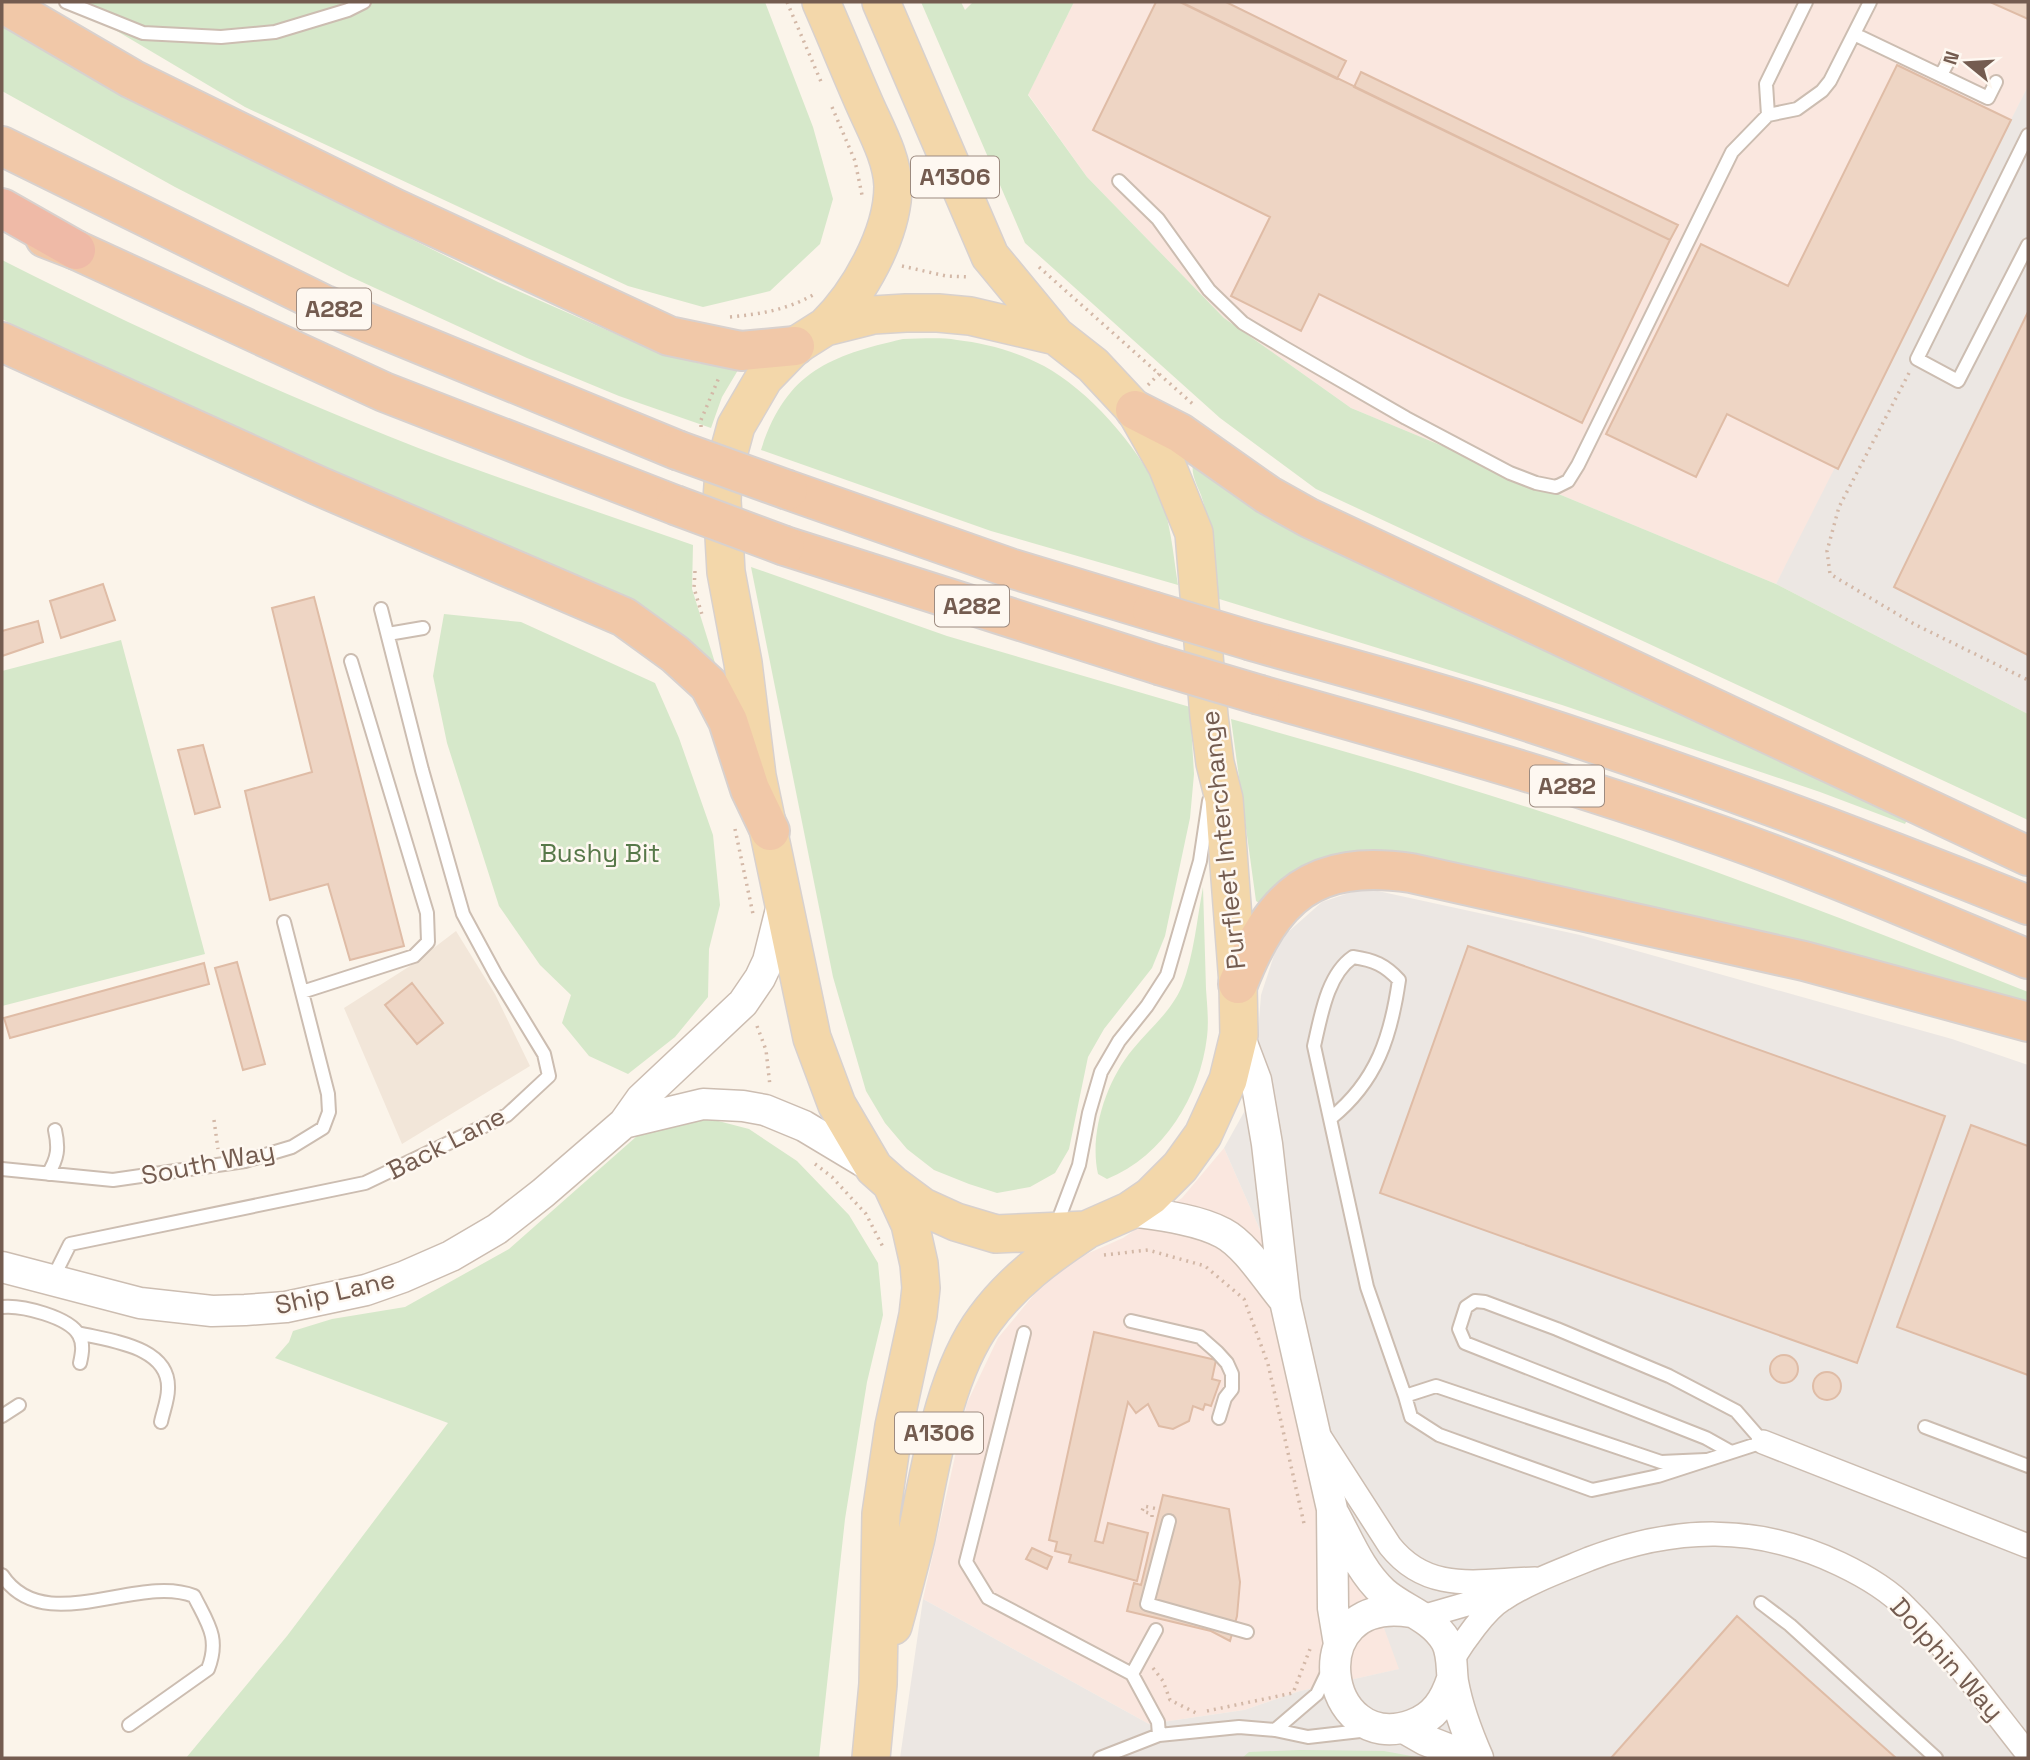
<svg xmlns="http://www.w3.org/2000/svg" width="2030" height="1760" viewBox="0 0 2030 1760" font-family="'Space Grotesk',sans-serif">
	<rect width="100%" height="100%" fill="#fbf4ea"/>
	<!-- residential -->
	<path fill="#f2e6d9" d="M456,931L495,994L530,1066L402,1144L344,1008L410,966Z"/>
	<!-- commercial -->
	<path fill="#fae7df" d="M1074,2H2028V86L1838,469L1776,584L1351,408L1224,318L1087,177L1028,94Z
		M1224,1148L1268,1248L1337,1500L1400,1669L1300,1691L1244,1710L1149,1724L923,1599L967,1403L998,1338L1037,1291L1073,1260L1123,1238L1182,1198Z"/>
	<!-- industrial -->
	<path fill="#ece7e3" d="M2028,86V714L1776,584Z
		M1364,888L1580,935L1952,1039L2028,1065V1758H900L923,1599L1149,1724L1244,1710L1300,1691L1399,1669L1337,1500L1268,1248L1224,1148L1253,1096L1261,995L1279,940L1322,902Z"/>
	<!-- green -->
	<path fill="#d6e8ca" d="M68,2H765L813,127L833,199L820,244L770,291L703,307L628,286L245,107Z
		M921,2H961L965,10L973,2H1074L1028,95L1087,177L1224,318L1351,408L1776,584L2028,714V820L1316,489L1220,418L1025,243Z
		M2,20L262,165L498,282L659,353L702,364L736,365L738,370L722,397L711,428L619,396L527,358L349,276L175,187L2,91Z
		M2,260C128,324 257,383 388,436C488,476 591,509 693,545L692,589L716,666L559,576L66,352L2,319Z
		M903,339C920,339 939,337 957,340C985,343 1018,352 1044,366C1087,389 1138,446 1158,491C1171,520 1173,555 1178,585L991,531L761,450C786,372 829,356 903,339Z
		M1193,464L1909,816L1905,824L1820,792L1562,705L1216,598C1214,563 1212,528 1201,495C1197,485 1191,474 1193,464Z
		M751,567L947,636L1190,707L1194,774L1190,818L1165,936L1152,968L1104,1029L1088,1057L1069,1149L1055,1173L1030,1187L997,1193L969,1184L934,1170L907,1149L885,1123L866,1091L833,977Z
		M444,614L521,622L655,683L679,738L713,835L720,905L709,949L708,997L675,1037L628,1074L589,1056L562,1023L571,995L540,965L499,906L447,743L433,676Z
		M121,640L205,954L2,1006V671Z
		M1231,719C1304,740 1377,760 1450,783C1646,842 1838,916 2028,992V1012L1390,854L1259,903L1256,901Z
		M1203,887C1204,921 1205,955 1206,989C1207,1004 1209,1021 1207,1037C1200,1096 1164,1156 1107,1179L1098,1174C1089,1134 1106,1081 1133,1049C1150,1028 1171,1012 1182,986C1194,955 1197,919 1203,887Z
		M699,1116L749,1129L797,1161L849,1215L878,1263L883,1315L867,1382L845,1519L819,1758H186L287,1636L448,1423L275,1358L289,1342L293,1331L332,1319L405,1307L509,1249L637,1136Z
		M1300,1750L1384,1751L1422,1758H1242L1249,1752Z"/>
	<!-- building -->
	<path fill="#eed5c4" stroke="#dfbca6" stroke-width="2" d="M1156,2H1181L1670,240L1582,423L1319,294L1301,331L1231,296L1270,217L1093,130Z
		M1180,2H1226L1346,61L1337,79Z
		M1993,2H2028V19L1992,3Z
		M1897,65L2011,120L1838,469L1727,414L1696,477L1606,434L1701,244L1788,286Z
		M1361,72L1678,225L1670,240L1354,87Z
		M2028,312V655L1894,587Z
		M103,584L115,620L61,638L50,601Z
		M314,597L404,946L350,960L328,884L270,900L245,791L312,772L272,608Z
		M38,621L43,642L2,656V631Z
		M203,745L220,807L195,814L178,750Z
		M1468,946L1945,1116L1857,1363L1380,1193Z
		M237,962L265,1064L243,1070L215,968Z
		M204,963L209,984L10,1038L4,1018Z
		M412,983L443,1023L417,1044L385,1005Z
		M1971,1125L2028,1146V1375L1897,1327Z
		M1094,1332L1216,1360L1212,1379L1220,1381L1211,1406L1205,1404L1203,1410L1193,1406L1189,1421L1173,1429L1159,1426L1148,1404L1136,1413L1128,1402L1095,1541L1103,1543L1108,1523L1148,1533L1137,1581L1069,1562L1071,1555L1055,1551L1057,1542L1049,1540Z
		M1770 1369a14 14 0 1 1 28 0a14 14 0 1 1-28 0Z
		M1813 1386a14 14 0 1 1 28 0a14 14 0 1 1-28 0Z
		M1163,1495L1229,1509L1240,1582L1237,1616L1230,1641L1211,1631L1127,1611L1134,1583L1141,1585Z
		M1032,1548L1052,1557L1047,1569L1026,1559Z
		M1737,1616L1896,1758H1611Z"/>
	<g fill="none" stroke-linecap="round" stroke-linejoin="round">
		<!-- service casing -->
		<g stroke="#ccbdb1" stroke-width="16">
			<path id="service" d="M66,2L143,33L221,37L275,32L348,10L364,2
				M1854,34L1988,98L1996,82
				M1941,75L1949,60
				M1768,115L1766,84L1806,2
				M2028,135L1917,359L1958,381L2028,245
				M1119,181L1158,219L1209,290L1243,323L1283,347L1406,418L1510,473L1536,483L1556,487L1568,481L1578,465L1732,152L1768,115L1797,109L1822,91L1830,81L1870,2
				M388,634L423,628
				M302,992L414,956L428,942L427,913L351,661
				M1331,1118C1377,1081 1391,1036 1399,980C1385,965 1374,960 1353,957C1327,975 1321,1016 1314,1046L1367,1287L1405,1396
				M2,1169L113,1180L245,1161L292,1147L323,1128L329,1112L328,1094L284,922
				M48,1174C58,1158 59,1148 55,1130
				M1056,1226L1079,1165L1089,1113L1101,1072L1119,1041L1147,1006L1167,975L1200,861L1209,801
				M52,1280L70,1244L365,1183L507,1115L549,1076L544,1054L496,975L463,914L422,770L381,609
				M2,1307C22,1305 69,1317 79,1335C84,1344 82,1354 80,1363
				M1131,1321L1200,1337L1217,1352L1227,1363L1232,1374V1389L1225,1398L1219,1418
				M78,1333C110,1341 170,1346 168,1389C168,1400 163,1412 161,1422
				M1024,1333L966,1562L988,1598L1132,1674L1158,1722L1159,1735
				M2,1416L19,1405
				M1925,1427L2028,1466
				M1706,1460L1661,1462L1436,1386L1405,1396L1411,1417L1439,1435L1592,1490L1658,1476L1763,1442L1736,1411L1669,1376L1557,1329L1485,1302L1475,1301L1466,1307L1459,1329L1465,1343L1706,1438L1731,1452
				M1169,1521L1147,1604L1247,1632
				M2,1575C44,1639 138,1573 194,1596C208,1624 220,1638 208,1669L129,1725
				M1761,1603L1790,1625L1936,1758
				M1132,1674L1156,1630
				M1275,1730L1317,1694L1329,1669
				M1100,1758L1159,1735L1239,1727L1275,1730L1308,1737L1369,1730"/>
		</g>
		<!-- minor casing -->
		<g stroke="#ccbdb1" stroke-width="26">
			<path id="minor" d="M1321,1439L1390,1546C1429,1595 1480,1580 1535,1579
				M1763,1442L2028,1546
				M1422,1617L1467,1604L1500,1600
				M1452,1660C1463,1642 1485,1610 1503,1599C1529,1582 1560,1571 1589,1559C1675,1526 1756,1524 1840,1564C1863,1575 1888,1589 1906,1608C1951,1652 1989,1705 2028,1754"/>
		</g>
		<!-- tertiary casing -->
		<g stroke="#ccbdb1" stroke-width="33">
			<path id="tertiary" d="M1239,1035L1256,1080L1267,1144L1285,1301L1332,1509L1333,1608L1339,1644
				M624,1123L703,1104L743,1106L765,1110L804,1126L874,1168
				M1129,1211C1158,1215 1197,1219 1223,1233C1246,1245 1268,1281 1285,1301
				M2,1267L140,1303L212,1311L245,1310L286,1307L366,1290L403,1277L451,1256L497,1229L543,1193L624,1123L641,1099L743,1003L760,978L768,961L783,901
				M1335,1516C1349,1542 1361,1572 1383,1592C1403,1610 1431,1616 1446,1641C1453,1654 1451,1668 1453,1682C1458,1709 1467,1733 1478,1758
				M1411,1612C1298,1594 1322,1757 1412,1725C1435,1717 1445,1700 1452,1679
				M1404,1728L1425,1740L1471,1758"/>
		</g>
		<!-- primary casing -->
		<g stroke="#d8d1ce" stroke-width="40">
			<path id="primary" d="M821,2C836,36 850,71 865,105C876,130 892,158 893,186C893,234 859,294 825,327
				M881,2L990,256L1056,336
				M906,313H938L970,316L1056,336L1093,365L1135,410L1167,466L1194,533L1209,716L1215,763L1224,799L1238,984L1239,1035L1228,1080L1203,1135L1180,1167L1151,1196L1129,1211L1086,1230L996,1234L956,1222L923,1207L892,1184L874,1168L837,1105L812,1038L757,776L743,663L726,572L722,500L724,470L736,426L764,378L795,346L825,327L873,315Z
				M893,1626C901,1597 909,1567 916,1538C930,1470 943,1375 985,1319C1012,1282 1047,1256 1085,1231
				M871,1758L878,1684L881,1514L894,1426L918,1315L921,1288L919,1264L910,1224L892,1185"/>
		</g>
		<!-- trunk casing -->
		<g stroke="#d8d1ce" stroke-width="42">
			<path id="trunk" d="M2,3L132,79L394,208L669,336L741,351L795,346
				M2,146L325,305L677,450
				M45,238L76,250L384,392L675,505
				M2,342L319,486L624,617L675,654L709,685L728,721L750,789L770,831
				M1135,410L1180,433L1268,495L1309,518L2028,856
				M788,490L1010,568L1152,611
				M785,546L1159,665
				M1252,641C1326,662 1402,682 1476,705C1663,764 1846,832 2028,905
				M1260,695C1408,737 1557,778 1702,829C1813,867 1920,914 2028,959
				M1238,984C1273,895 1313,859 1411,873L1804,961L2028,1022"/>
		</g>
		<!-- motorway casing -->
		<g stroke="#d8d1ce" stroke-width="42">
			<path id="motorway" d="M2,208L76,250"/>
		</g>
		<!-- path -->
		<path stroke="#d3b8a7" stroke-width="3.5" stroke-dasharray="2 5" stroke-linecap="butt" d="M787,2L822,84
			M832,107L855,161L862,195
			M902,266L946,276L970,277
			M1039,267L1195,406
			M730,317C761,314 786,310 813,295
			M1909,373L1839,507L1827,551L1830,574L1914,624L2028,680
			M1148,385L1160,373
			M701,427V420L720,375
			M695,571L694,588L703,618
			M735,829L753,914
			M757,1026L766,1050L770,1086
			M214,1120L218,1149
			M815,1164L832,1177L866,1214L884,1249
			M1104,1255L1148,1250L1205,1266L1244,1299L1268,1364L1305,1528
			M1152,1517V1514L1142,1511L1144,1506L1158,1509
			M1153,1668L1163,1681L1170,1700L1196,1713
			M1207,1711L1293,1693L1310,1649"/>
		<!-- service -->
		<use href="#service" stroke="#fff" stroke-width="12"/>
		<!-- minor -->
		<use href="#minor" stroke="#fff" stroke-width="23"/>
		<!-- tertiary -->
		<use href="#tertiary" stroke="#fff" stroke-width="30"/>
		<!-- primary -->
		<use href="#primary" stroke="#f3d7aa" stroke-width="37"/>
		<!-- trunk -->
		<use href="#trunk" stroke="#f1c8a8" stroke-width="38"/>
		<!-- motorway -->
		<use href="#motorway" stroke="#efbaa7" stroke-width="38"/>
		<!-- trunk-bridge casing -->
		<g stroke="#d8d1ce" stroke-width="42" stroke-linecap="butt">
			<path id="trunk-bridge" d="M677,450L788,490
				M675,505L785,546
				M1152,611L1252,641
				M1159,665L1260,695"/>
		</g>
		<!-- trunk-bridge -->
		<use href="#trunk-bridge" stroke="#f1c8a8" stroke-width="38"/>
	</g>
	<g text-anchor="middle" stroke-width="5" stroke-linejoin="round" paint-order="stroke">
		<!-- shield labels -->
		<g fill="#fef8f1" stroke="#9d8b80" stroke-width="2">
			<rect x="911" y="156.5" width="88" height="41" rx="5"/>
			<rect x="297" y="288.5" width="74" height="41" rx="5"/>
			<rect x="935" y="585.5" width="74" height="41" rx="5"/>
			<rect x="1530" y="765.5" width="74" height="41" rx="5"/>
			<rect x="895" y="1412.5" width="88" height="41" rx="5"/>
		</g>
		<g font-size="24" font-weight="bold" fill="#745c50">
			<text x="955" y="185">A1306</text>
			<text x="334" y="317">A282</text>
			<text x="972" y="614">A282</text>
			<text x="1567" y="794">A282</text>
			<text x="939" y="1441">A1306</text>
		</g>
		<!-- street labels -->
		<g font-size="26" fill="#745c50" stroke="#fef8f1">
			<text transform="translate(1223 840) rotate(-96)" y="9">Purfleet Interchange</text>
			<text transform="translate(446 1143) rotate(-27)" y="9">Back Lane</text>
			<text transform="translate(208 1163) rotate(-11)" y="9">South Way</text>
			<text transform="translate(335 1292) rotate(-13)" y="9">Ship Lane</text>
			<text transform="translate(1947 1659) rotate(48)" y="9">Dolphin Way</text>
		</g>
		<!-- park labels -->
		<g font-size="26" fill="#577849" stroke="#fef8f1">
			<text x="600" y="862">Bushy Bit</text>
		</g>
	</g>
	<!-- border -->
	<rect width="2030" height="1760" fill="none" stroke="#745c50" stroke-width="7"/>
	<!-- north arrow -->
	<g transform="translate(1967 63) rotate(288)" stroke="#fef8f1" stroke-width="5" paint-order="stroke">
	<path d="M0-5L12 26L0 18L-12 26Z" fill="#745c50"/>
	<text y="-10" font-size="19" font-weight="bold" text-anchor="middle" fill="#745c50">N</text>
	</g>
</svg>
